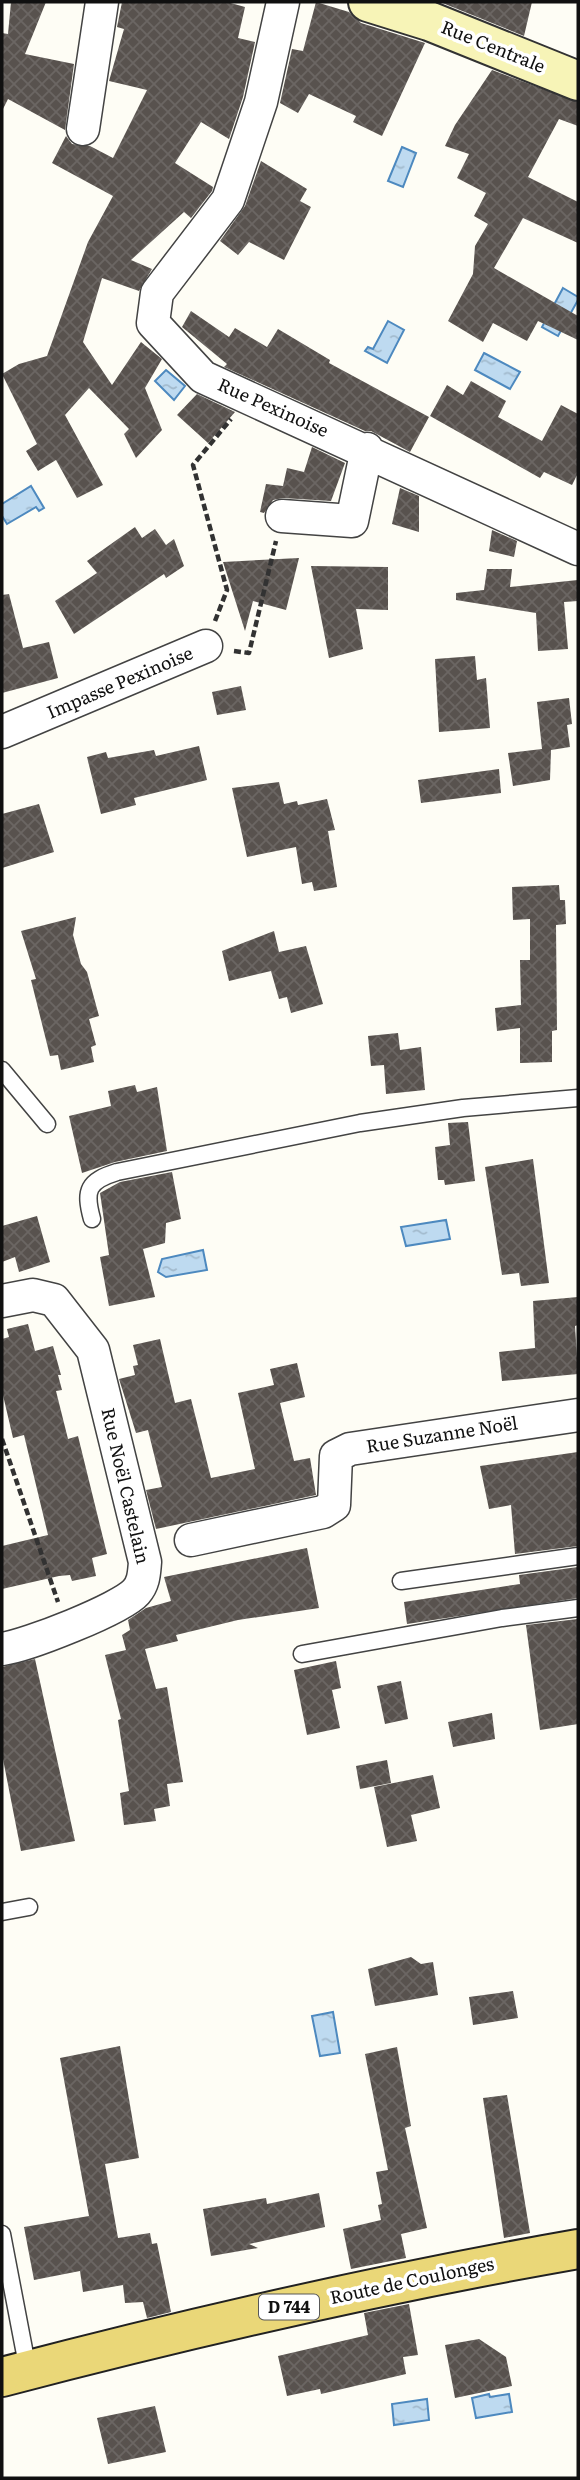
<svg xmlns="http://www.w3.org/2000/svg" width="580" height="2480" viewBox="0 0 580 2480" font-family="Literata,serif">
	<defs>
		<pattern id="water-ripples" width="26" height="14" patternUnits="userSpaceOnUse" patternTransform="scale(1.75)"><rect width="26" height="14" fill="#bedaf0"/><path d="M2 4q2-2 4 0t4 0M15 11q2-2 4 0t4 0" fill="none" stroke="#a2bacd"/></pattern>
		<pattern id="building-cross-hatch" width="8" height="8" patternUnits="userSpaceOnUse" patternTransform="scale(1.75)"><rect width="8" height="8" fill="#58524e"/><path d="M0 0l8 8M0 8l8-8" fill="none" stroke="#6b6663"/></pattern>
	</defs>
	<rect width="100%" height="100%" fill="#fefdf5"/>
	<!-- water -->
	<path fill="url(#water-ripples)" stroke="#4d89bf" stroke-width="2" d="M402,147L416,153L403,187L388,181Z
		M563,288L578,297V300L558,336L542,327Z
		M388,321L404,330L387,363L365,351L368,347L373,349Z
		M484,353L520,372L510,389L475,370Z
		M166,370L185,386L174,400L155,381Z
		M31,486L44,508L39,511L36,507L7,524L2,516V504Z
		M446,1220L450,1239L406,1246L401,1227Z
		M203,1250L207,1270L166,1277L158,1272L162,1259Z
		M333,2012L340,2053L320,2056L312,2016Z
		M489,2394L490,2397L509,2394L512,2412L476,2418L472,2398Z
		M427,2399L429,2420L394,2425L392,2404Z"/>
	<!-- building -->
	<path fill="url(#building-cross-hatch)" d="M11,2H46L25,54L74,64L65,130L8,99L2,111V33L8,34Z
		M122,2H227L245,7L238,38L255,42L243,97L229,139L201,122L175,163L213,187L212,191L191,218L184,212L131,260L152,269L139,291L102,278L83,342L112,385L141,342L162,359L145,388L162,430L136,458L124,434L129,429L89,388L65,415L103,485L77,498L56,460L38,471L26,451L37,444L2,374L19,364L47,356L88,242L113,196L52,163L66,136L72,144L90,146L113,158L147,90L109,81L124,29L117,27Z
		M316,2L349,12L361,23L425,43L382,136L353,122L356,116L309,94L298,113L280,103L292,49L303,51Z
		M440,2H532L524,36Z
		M492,70L578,102V126L559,119L528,177L578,202V243L523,218L494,268L578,316V340L538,321L527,341L493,323L483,342L448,321L473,274L475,246L488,224L474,216L486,193L457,178L469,154L445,146L455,125Z
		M261,161L307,189L300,201L311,207L284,260L249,242L238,255L220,241L245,206Z
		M191,311L229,337L235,328L267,347L278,329L330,360L329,363L429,417L410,452L371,431H365L224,367L227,364L182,327Z
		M471,381L506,401L498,417L542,441L561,405L578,414V473L572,485L544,472L540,478L430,416L447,385L463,395Z
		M197,394L235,412L208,443L177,415Z
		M312,447L345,463L331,501L283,498L273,500L264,513L260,512L266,484L283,486L287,468L304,472Z
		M400,488L419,496V532L392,524Z
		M135,527L142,538L155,529L166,545L174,539L184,566L166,578L164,574L74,634L55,601L97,573L87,561Z
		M492,530L517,541L514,557L489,551Z
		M299,558L286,610L253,601L245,631L223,562Z
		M311,566L388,567V610L356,609L363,649L329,658Z
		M487,569H512L510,587L578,580V601L564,602L568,649L538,651L536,613L456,600V593L484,590Z
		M9,594L23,648L49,642L58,678L2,693V595Z
		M475,656L477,680L486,678L490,728L439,732L435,659Z
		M241,686L246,710L217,715L212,692Z
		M569,698L572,724L567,725L570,747L551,750L550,780L513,786L508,753L542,749L537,702Z
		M199,746L207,780L134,798L136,805L101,814L87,757L106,752L108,758L154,750L156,756Z
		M499,769L501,793L421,803L418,780Z
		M279,782L284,804L297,801L298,805L327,799L335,830L328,831L337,887L314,891L312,882L302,884L296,847L247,857L232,788Z
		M39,804L54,852L2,868V814Z
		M559,885L560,900H565L566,924L556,925L557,1030L552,1031V1062L520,1063V1028L497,1031L495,1008L521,1005L520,960H530V919L513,920L512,887Z
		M76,917L73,935L81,964L87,972L99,1016L89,1019L96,1045L91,1047L94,1062L61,1070L58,1055L50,1056L31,980L36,979L21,931Z
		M274,931L279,952L306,946L323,1004L291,1013L287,997L279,999L271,971L229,981L222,951Z
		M398,1033L400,1050L421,1047L425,1090L386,1094L384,1065L371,1066L368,1036Z
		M135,1085L137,1092L157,1087L167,1151L115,1162L82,1173L69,1116L111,1106L108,1091Z
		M468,1122L475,1181L445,1185L444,1180H438L435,1147L450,1145L448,1123Z
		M533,1159L549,1283L521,1286L519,1273L502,1275L485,1167Z
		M172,1172L181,1219L166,1223L165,1243L143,1249L155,1297L109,1306L100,1257L109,1255L100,1193L120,1182Z
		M37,1216L50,1262L19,1272L15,1257L2,1262V1226Z
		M578,1297V1325L575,1326L578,1374L502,1381L499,1352L535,1348L533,1301Z
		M28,1324L35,1351L53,1346L61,1375H58L62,1390L56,1391L68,1439L78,1436L107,1554L92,1558L96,1576L72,1581L70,1575L59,1576L2,1589V1546L48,1535L24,1435L13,1438L2,1391V1339L9,1337L7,1329Z
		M160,1339L175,1403L191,1399L211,1478L255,1469L238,1393L274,1385L270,1369L297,1363L305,1397L280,1403L294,1461L310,1458L316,1495L156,1529L146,1490L162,1487L148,1430L136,1433L119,1379L135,1375L133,1366L138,1365L133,1345Z
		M578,1452V1546L515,1554L511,1505L489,1509L480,1466Z
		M307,1548L319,1608L238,1620L176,1635L178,1641L145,1649L156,1689L167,1687L183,1782L167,1784L170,1806L154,1809L156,1821L124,1825L120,1793L129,1791L118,1720L121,1719L105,1655L126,1650L122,1635L130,1630L128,1620L146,1608L171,1601L164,1577Z
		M578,1567V1598L407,1624L404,1602L520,1584L519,1575Z
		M578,1619V1724L540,1730L526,1625Z
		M35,1659L75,1841L21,1851L2,1754V1667Z
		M336,1661L341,1688L332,1690L340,1728L307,1735L294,1670Z
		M401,1681L408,1719L385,1724L377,1686Z
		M492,1713L495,1739L453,1747L448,1722Z
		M387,1760L391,1783L360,1789L356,1766Z
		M433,1775L440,1808L411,1815L417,1841L387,1847L374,1787Z
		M411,1957L421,1964L433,1962L438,1995L375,2006L368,1969Z
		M513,1991L518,2018L473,2025L469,1997Z
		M120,2046L139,2158L105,2164L118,2238L150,2233L152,2244L157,2243L171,2312L147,2318L143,2302L125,2303L123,2285L83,2292L80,2271L34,2280L24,2227L89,2216L60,2058Z
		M397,2047L411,2126L405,2128L427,2228L401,2234L406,2258L351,2269L343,2229L381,2220L378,2205L382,2204L376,2172L388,2170L365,2054Z
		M507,2095L530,2233L504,2238L483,2098Z
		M319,2193L325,2227L249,2244L258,2248L211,2256L203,2209L266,2198L267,2204Z
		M409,2304L418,2355L403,2357L406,2374L321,2394L320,2389L287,2396L278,2356L368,2335L364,2313Z
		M479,2339L506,2357L512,2386L455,2398L445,2345Z
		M155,2406L166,2452L108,2464L97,2418Z"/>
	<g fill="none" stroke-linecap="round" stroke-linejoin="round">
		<!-- lane casing -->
		<g stroke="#434343" stroke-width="19">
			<path id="lane" d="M2,1070L47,1124
				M92,1219C84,1190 88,1181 117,1172L360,1123L463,1108L578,1098
				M401,1581L578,1556
				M302,1654L502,1618L578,1608
				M2,1912L29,1907
				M2,2234L28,2370"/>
		</g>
		<!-- street casing -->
		<g stroke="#434343" stroke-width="35">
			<path id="street" d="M283,2L261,102L228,200L157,293L153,323L203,377L578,549
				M83,129L102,2
				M282,516L352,521L367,449
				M2,732L206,646
				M2,1301L33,1295L54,1300L93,1350L145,1562C144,1573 144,1583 136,1592C121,1609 26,1646 2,1649
				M191,1540L323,1512L334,1505L336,1456L350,1449L578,1415"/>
		</g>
		<!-- secondary casing -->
		<g stroke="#323232" stroke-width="42">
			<path id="secondary" d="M368,2L429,21L578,81"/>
		</g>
		<!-- primary casing -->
		<g stroke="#212121" stroke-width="42">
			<path id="primary" d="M2,2377C193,2327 384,2283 578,2249"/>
		</g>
		<!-- path -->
		<path stroke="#323232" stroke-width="4.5" stroke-dasharray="7 3.5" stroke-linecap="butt" d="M215,621L227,590L193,465L231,419
			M234,651L249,653L276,541
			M2,1439L58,1602"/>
		<!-- lane -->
		<use href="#lane" stroke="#fff" stroke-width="16"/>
		<!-- street -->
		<use href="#street" stroke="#fff" stroke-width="32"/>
		<!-- secondary -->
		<use href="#secondary" stroke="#f7f4b7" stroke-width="38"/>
		<!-- primary -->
		<use href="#primary" stroke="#ead778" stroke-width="38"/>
	</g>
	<g text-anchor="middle" stroke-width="7" stroke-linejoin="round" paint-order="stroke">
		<!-- shield labels -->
		<rect fill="#fff" stroke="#585858" stroke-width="2" x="259" y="2294.5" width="60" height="25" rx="5"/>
		<g font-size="16" font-weight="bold" fill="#101010">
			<text x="289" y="2313">D 744</text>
		</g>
		<!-- street labels -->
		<g font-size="18" fill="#101010" stroke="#fff">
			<text transform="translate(493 47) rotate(22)" y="6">Rue Centrale</text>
			<text transform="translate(273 408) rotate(24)" y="6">Rue Pexinoise</text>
			<text transform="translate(120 683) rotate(-23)" y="6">Impasse Pexinoise</text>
			<text transform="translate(442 1435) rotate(-9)" y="6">Rue Suzanne Noël</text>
			<text transform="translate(125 1486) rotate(77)" y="6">Rue Noël Castelain</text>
			<text transform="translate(412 2281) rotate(-12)" y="6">Route de Coulonges</text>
		</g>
	</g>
	<!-- border -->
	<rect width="580" height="2480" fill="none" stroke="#101010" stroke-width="7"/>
</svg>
